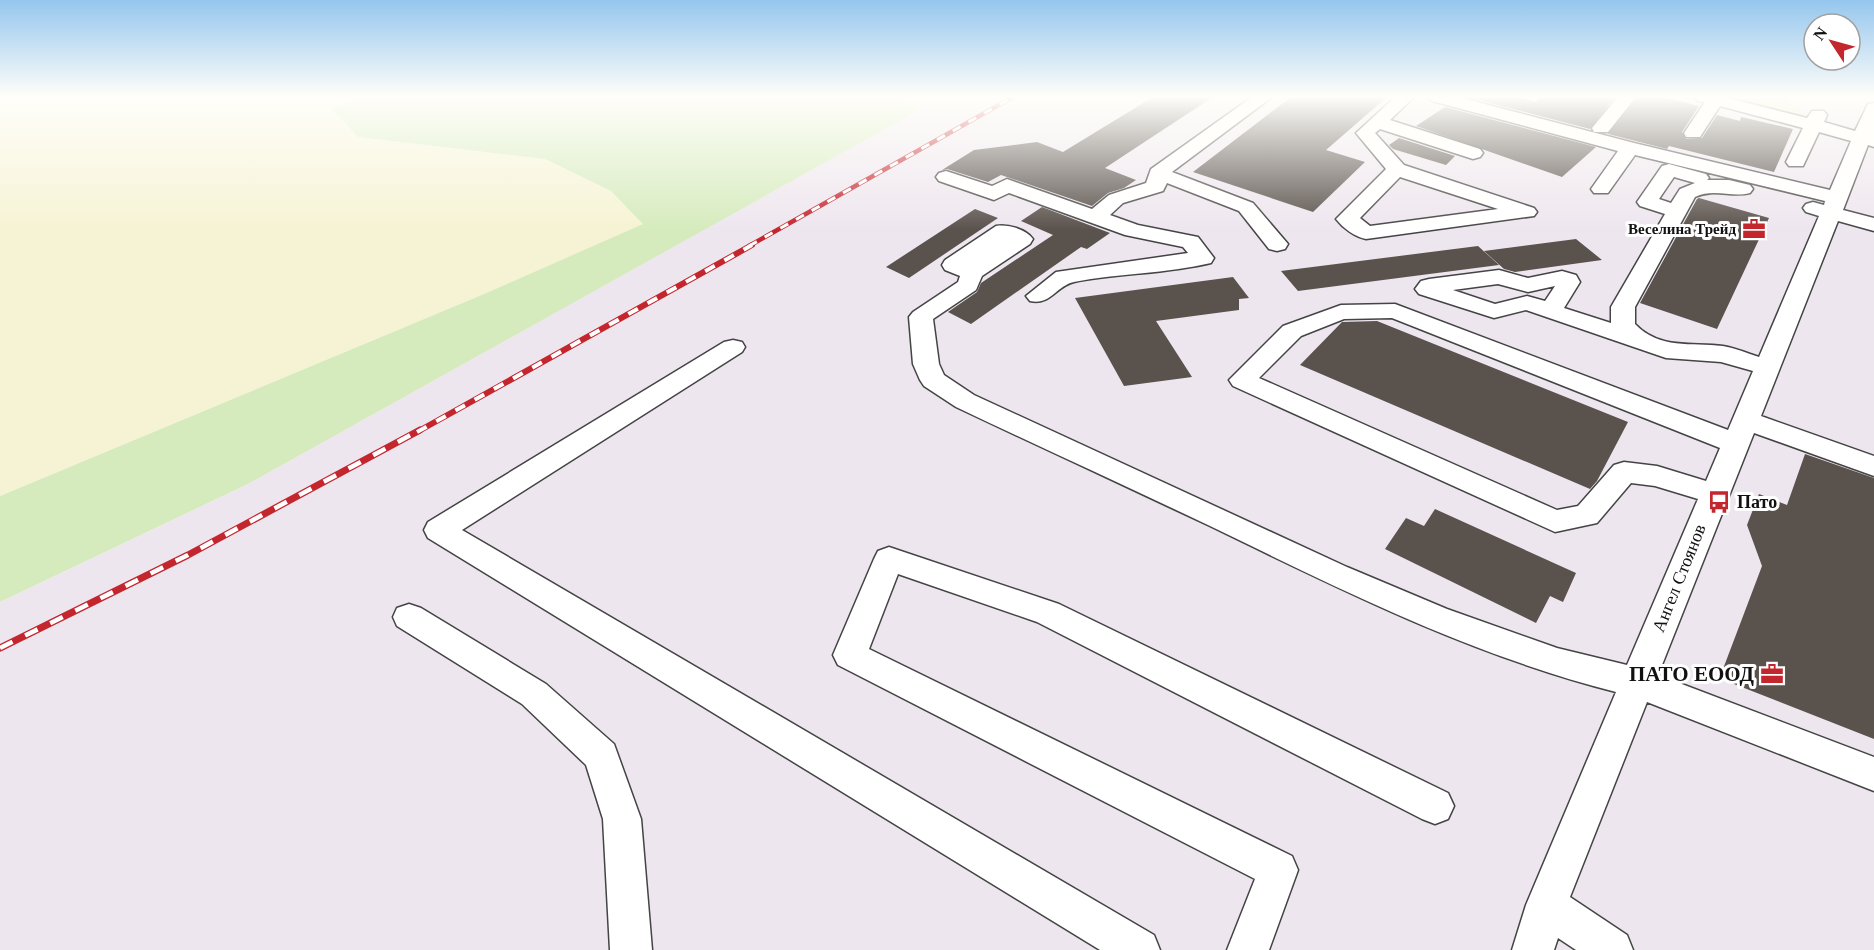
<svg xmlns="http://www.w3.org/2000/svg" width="1874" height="950" viewBox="0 0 1874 950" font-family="Georgia,serif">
	<rect width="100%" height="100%" fill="#fffdf5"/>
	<!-- industrial -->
	<path fill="#eee6ef" d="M886,97H1874V950H0V602L248,484L920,109Z"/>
	<!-- farmland -->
	<path fill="#f6f3d4" d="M0,97H362L331,108L358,137L545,159L611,191L644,224L484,294L0,496Z"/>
	<!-- green -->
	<path fill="#d5ebbd" d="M362,97H886L921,109L248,484L0,602V496L484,294L643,224L611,191L545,159L358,137L331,108Z
		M1724,97H1786L1785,100L1810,116L1797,115Z"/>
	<!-- building -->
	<path fill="#5a524d" d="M1153,97H1213L1105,168L1136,180L1124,188L1108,193L1092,206L1001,175L988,182L947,169L942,170L974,150L1037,142L1063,152Z
		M1291,97H1387L1326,150L1365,162L1313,212L1193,172Z
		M1467,97H1518L1535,102L1540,97H1615L1590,129Z
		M1638,97H1664L1699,106L1682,132L1686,139L1702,138L1717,115L1740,121L1741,117L1793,129L1774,172L1669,146L1667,149L1608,134Z
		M1445,107L1596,147L1562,177L1416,126Z
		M1399,138L1455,156L1446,165L1393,149L1389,145Z
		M1699,198L1769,218L1717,329L1640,303L1697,199Z
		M1042,207L1110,233L1087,249L1081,247L971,324L948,312L977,292L981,283L1053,235L1021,221Z
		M975,209L998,218L909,278L886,267Z
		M1576,239L1602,260L1515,272L1504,269L1484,251Z
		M1478,246L1499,265L1298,291L1281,271Z
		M1233,277L1249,298L1239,299V310L1156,321L1192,377L1124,386L1075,298Z
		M1377,321L1628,422L1597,481L1590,489L1300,365L1342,322Z
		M1805,454L1874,478V739L1734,684L1723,669L1762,566L1747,525L1759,494L1787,505Z
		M1435,509L1576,573L1563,602L1550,596L1536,623L1385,549L1406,518L1424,526Z"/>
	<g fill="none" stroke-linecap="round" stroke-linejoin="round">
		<!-- minor casing -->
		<g stroke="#444" stroke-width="3">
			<path id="minor" d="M1252,97H1272L1172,172L1253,203L1288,244L1285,249L1277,251L1269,249L1239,211L1167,183L1163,191L1123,203L1110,215L1138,225L1198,237L1214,258L1211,263C1166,274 1119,273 1074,282C1056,286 1050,306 1030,301L1026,296L1056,272L1188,253L1183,247L1125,235L1009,193L994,200L939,181L936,177L939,173L946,171L992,186L1007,179L1092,209L1109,195L1146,183L1151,169Z
				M1395,97H1414L1390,120L1480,149L1483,153L1480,157L1473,159L1380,129L1375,133L1404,165L1534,208L1537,212L1534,216L1366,239C1355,237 1343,228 1336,219L1386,169L1356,133ZM1400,177L1498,209L1370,226L1360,218Z
				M1429,97H1458L1634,143L1830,190L1851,141L1819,132L1803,166H1789L1786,162L1803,128L1720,106L1700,137H1686L1684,133L1705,102L1698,101L1695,97H1724L1807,118L1812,111H1824L1827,115L1824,122L1855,131L1868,104L1874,103V147L1868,145L1843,210L1874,218V231L1838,221L1761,416L1874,456V476L1754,433L1658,675L1874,757V791L1647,702L1570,897L1627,935L1633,950H1576L1558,938L1554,950H1512L1526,905L1616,692C1471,655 1344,591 1210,526C1126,486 1040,447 956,407L924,386L920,380L913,364L909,317L913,312L958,282L960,276L945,270L942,265L945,260L996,226C1008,224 1026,229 1033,239L1030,244L982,276L976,290L933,319L939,364L944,375L974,395L1347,567L1447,609L1557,648L1627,665L1698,499L1655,486L1631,483L1597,523L1555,532L1233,386L1229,380L1283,326L1341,305L1395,304L1728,430L1753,371L1721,362L1666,358L1526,310L1494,318L1419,294L1415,289L1421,281L1429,279L1499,270L1528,278L1562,271L1576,275L1580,282L1564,308L1611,323V307L1665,214L1640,206L1637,202L1662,166L1669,164L1706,174L1709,178L1707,180H1729L1750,185L1753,189L1750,193C1732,198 1714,188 1695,197L1635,307V324C1660,350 1691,342 1723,346C1735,348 1747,353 1759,357L1819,216L1806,212L1803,208L1806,204L1813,202L1824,205L1825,201L1635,155L1608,193H1594L1591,189L1618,151L1432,101ZM1674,177L1695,183L1680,189L1671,203L1659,199ZM1498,284L1528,292L1555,286L1545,301L1527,296L1495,304L1453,290ZM1392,318L1720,448L1706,481L1657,466L1624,462L1614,465L1578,506L1557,510L1259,378L1301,336L1344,319Z
				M1618,97H1636L1608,132H1594L1592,128Z
				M733,340L742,342L745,347L742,352L462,530L1154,935L1160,950H1100L428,538L424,530L428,522L724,342Z
				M889,547L1059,604L1448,793L1454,806L1448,819L1435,824L1422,819L1037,622L898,574L869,649L1292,856L1298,870L1269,950H1227L1255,879L838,665L833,655L874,559L878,551Z
				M409,604L421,608L546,684L614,744L641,819L652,950H610L603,819L586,765L522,704L397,626L393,617L397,608Z"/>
		</g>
		<!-- minor -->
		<use href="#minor" fill="#fff" fill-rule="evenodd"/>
		<!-- rail-far2 casing -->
		<g stroke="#c4262e" stroke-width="4.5">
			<path id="rail-far2" d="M749,246L1013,97"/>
		</g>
		<!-- rail-far1 casing -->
		<g stroke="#c4262e" stroke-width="6">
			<path id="rail-far1" d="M417,432L752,245"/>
		</g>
		<!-- rail casing -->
		<g stroke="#c4262e" stroke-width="7">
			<path id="rail" d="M0,648L188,555L420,430"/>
		</g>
		<!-- rail-far2 -->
		<use href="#rail-far2" stroke="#fff" stroke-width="3" stroke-dasharray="9" stroke-linecap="butt"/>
		<!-- rail-far1 -->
		<use href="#rail-far1" stroke="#fff" stroke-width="4" stroke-dasharray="11" stroke-linecap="butt"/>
		<!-- rail -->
		<use href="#rail" stroke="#fff" stroke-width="4.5" stroke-dasharray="14" stroke-linecap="butt"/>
	</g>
	<!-- sky -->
	<linearGradient id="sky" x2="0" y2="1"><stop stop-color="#95c6ee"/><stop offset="0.42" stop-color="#fffefa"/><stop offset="1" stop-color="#fffefa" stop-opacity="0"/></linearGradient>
	<rect width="1874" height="230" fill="url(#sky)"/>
	<!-- icons -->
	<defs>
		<g id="office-bare" transform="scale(1.8)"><path d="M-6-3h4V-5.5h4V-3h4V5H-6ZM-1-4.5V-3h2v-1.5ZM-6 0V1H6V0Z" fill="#c4262e" stroke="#fff" stroke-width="2.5" paint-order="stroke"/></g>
		<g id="bus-bare" transform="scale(1.8)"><path d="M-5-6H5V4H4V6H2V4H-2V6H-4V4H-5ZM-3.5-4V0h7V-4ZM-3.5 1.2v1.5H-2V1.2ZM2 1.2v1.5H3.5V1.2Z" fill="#c4262e" stroke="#fff" stroke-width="2.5" paint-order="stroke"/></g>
	</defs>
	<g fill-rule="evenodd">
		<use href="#office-bare" x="1754" y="229"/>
		<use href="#bus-bare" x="1719" y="502"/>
		<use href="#office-bare" x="1772" y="674"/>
	</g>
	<g text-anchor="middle" stroke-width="6" stroke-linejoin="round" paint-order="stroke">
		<!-- far-poi labels -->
		<g font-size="15" font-weight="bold" fill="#111" stroke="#fff" text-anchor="end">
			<text x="1736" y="234">Веселина Трейд</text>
		</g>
		<!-- poi labels -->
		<g font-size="18" font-weight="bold" fill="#111" stroke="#fff" text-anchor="start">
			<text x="1737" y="508">Пато</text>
		</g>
		<!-- street labels -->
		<g font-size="18" fill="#111" stroke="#fff">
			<text transform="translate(1679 578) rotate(-68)" y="6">Ангел Стоянов</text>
		</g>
		<!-- near-poi labels -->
		<g font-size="21" font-weight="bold" fill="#111" stroke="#fff" text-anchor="end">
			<text x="1754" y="681">ПАТО ЕООД</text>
		</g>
	</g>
	<!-- north arrow -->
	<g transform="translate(1832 42) rotate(306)"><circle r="28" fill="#ffffff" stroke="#a0a0a0" stroke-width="1.5"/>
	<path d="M0-4.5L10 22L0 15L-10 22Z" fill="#c4262e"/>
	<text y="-9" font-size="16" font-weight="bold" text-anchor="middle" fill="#111111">N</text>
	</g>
</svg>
